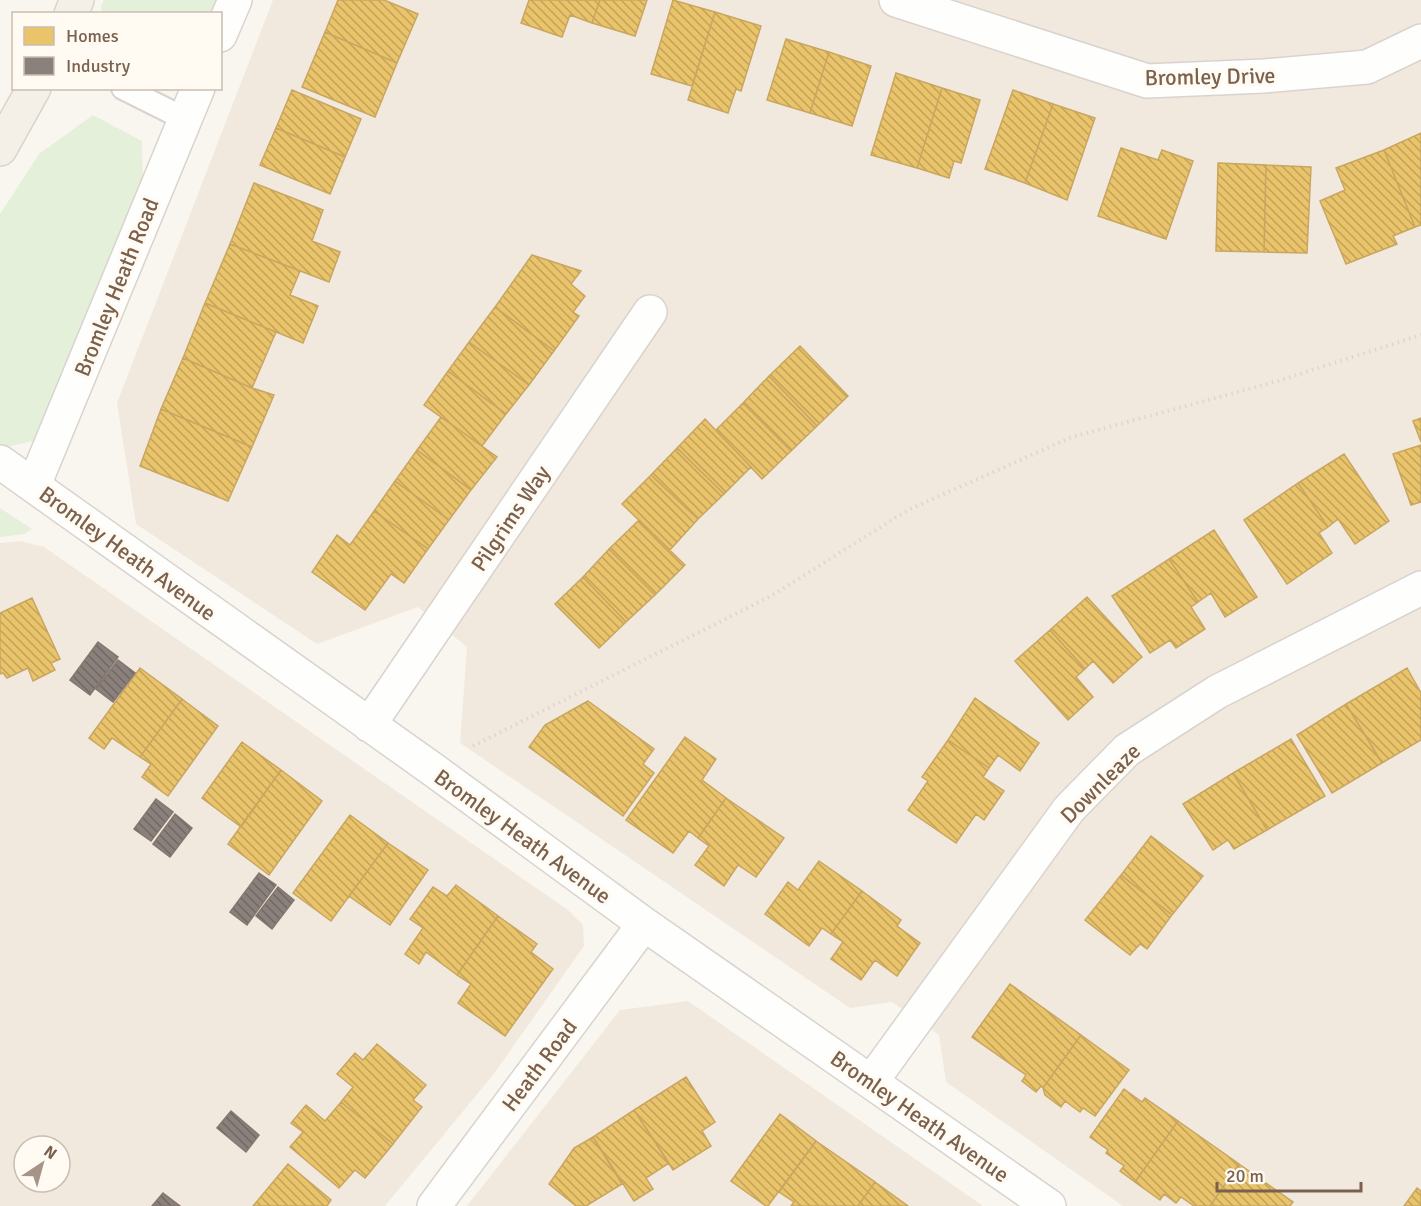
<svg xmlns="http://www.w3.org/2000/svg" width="1421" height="1206" viewBox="0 0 1421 1206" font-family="Signika,sans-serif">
	<defs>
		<pattern id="homes-back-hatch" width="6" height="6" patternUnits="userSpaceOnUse" patternTransform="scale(1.5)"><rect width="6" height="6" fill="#e9c46a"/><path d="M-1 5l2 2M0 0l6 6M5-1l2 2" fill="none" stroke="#c2a359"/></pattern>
		<pattern id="industry-back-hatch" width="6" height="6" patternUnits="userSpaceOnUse" patternTransform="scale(1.5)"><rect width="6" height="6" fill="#8a817c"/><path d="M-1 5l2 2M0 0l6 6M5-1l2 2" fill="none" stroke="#716863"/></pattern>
	</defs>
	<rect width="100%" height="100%" fill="#f9f6f0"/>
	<!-- residential -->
	<path fill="#f2e9de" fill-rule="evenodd" d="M273,0H1421V1206H1123L946,1082L939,1035L892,1002L850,1008L460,743L467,647L418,607L317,644L136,524L117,403Z
		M20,541L44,547L568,910L583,925L584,946L493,1075L385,1206H0V543ZM24,1146H60V1182H24Z
		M688,1001L983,1206H467L620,1010Z"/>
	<!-- green -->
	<path fill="#e5f0db" d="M104,0H217L212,13H102L101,6Z
		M93,115L142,141L143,189L37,440L4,448L0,445V214L39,154Z
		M0,508L32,529L24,534L0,537Z"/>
	<!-- homes -->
	<path fill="url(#homes-back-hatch)" stroke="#c8a661" stroke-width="1.5" d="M338,0H384L418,14L397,63L325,32Z
		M529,0H600L592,23L570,15L562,37L521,23Z
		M600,0H647L635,36L592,23Z
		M673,0L715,12L692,86L651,74Z
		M715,12L761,26L741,91L736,89L728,113L688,100Z
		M325,32L397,63L375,117L302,87Z
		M786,39L829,52L810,113L767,100Z
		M829,52L871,66L852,126L810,113Z
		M896,73L942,88L917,168L871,155Z
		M942,88L980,100L961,163L954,161L949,178L917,168Z
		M292,90L361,119L345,157L276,128Z
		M1013,90L1053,104L1025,183L985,169Z
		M1053,104L1095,118L1067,200L1025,183Z
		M276,128L345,157L330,194L260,165Z
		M1421,133V225L1415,227L1384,150Z
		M1121,148L1158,160L1162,150L1193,161L1166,239L1098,216Z
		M1384,150L1415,227L1393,236L1397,244L1346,264L1320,201L1345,190L1336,168Z
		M1218,163L1266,165L1264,252L1216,251Z
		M1266,165L1311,167L1307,253L1264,252Z
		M254,183L323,210L312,241L340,252L329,282L230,244Z
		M230,244L300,271L290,295L318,306L303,343L205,303Z
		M532,255L581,271L571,284L585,296L573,312L579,316L554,351L495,307Z
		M205,303L276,332L252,388L183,358Z
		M495,307L554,351L529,385L469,342Z
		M469,342L529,385L506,414L448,371Z
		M800,346L848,396L817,426L769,376Z
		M183,358L252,388L274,395L252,447L161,409Z
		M448,371L506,414L482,446L424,405Z
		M769,376L817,426L791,451L743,403Z
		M743,403L791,451L762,479L716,430Z
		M161,409L252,447L228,501L140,466Z
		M441,417L497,457L471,490L417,450Z
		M1421,418V442L1413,421Z
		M705,419L751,467L724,494L677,448Z
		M1421,445V502L1411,505L1393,454Z
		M677,448L724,494L698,519L651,475Z
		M417,450L471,490L449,520L395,481Z
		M1344,454L1389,521L1355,544L1338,519L1328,527L1298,483Z
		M651,475L698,519L670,550L622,504Z
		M395,481L449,520L428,549L374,511Z
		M1298,483L1328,527L1319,533L1332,553L1287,584L1244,520Z
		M374,511L428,549L404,583L391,574L365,610L312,572L337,535L350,545Z
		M639,520L685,565L655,595L609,549Z
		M1214,530L1257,597L1225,617L1211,593L1198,602L1169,559Z
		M609,549L655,595L626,622L583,577Z
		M1169,559L1198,602L1191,607L1205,629L1176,648L1170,640L1150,653L1112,596Z
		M583,577L626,622L599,648L555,604Z
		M1087,597L1142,657L1113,683L1093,661L1085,669L1050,630Z
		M32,598L60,659L51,663L55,670L33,681L28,668L7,678L3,673L0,674V613Z
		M1050,630L1085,669L1076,677L1093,697L1068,720L1015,661Z
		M140,668L182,699L140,757L112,738L104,749L89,738Z
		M1407,668L1421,693V740L1382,763L1346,704Z
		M975,698L1039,743L1020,771L998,755L989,768L948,740Z
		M182,699L218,726L168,796L142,777L151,764L140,757Z
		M588,701L654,749L643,764L654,773L623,816L529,747L545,725Z
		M1346,704L1382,763L1332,793L1297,735Z
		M685,737L716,759L702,780L726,798L698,838L689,831L673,853L626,820Z
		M1291,739L1325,796L1267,830L1233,773Z
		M948,740L989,768L983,777L1004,791L984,820L976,814L956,843L908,810L928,781L922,777Z
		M242,742L281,770L241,827L202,798Z
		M281,770L322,801L269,875L228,844Z
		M1233,773L1267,830L1234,849L1228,840L1213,850L1183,804Z
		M726,798L784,838L756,877L738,865L724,886L695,865L709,846L698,838Z
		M350,815L388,843L331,921L293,893Z
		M1151,836L1203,876L1172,915L1121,875Z
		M388,843L428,870L390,925L349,896Z
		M819,861L862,891L831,934L822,928L809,946L765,914L788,882L798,890Z
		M1121,875L1172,915L1147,949L1140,944L1130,955L1085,920Z
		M456,885L498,916L457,975L426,952L419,964L405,954L423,928L410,919L433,887L447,896Z
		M862,891L901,920L897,926L920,943L897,976L875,960L861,980L831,959L843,942L831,934Z
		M498,916L537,944L531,952L553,969L505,1036L458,1003L471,984L457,975Z
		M1010,984L1081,1035L1043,1088L1041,1086L1036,1092L1022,1081L1026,1075L972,1037Z
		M1081,1035L1129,1070L1095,1116L1083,1108L1080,1112L1065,1101L1061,1107L1045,1095L1043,1088Z
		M377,1044L426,1085L413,1100L422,1107L393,1144L341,1102L353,1087L337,1074L355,1053L363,1060Z
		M686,1077L715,1122L702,1131L711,1146L673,1170L634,1110Z
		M1124,1089L1142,1102L1145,1098L1178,1121L1135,1182L1120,1171L1124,1166L1106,1153L1108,1150L1090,1137Z
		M341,1102L393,1144L365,1178L355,1170L339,1188L290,1147L303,1132L291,1123L306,1105L325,1121Z
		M634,1110L669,1163L646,1178L653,1189L634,1201L593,1137Z
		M780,1114L816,1141L768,1206H766L731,1181Z
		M1178,1121L1239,1164L1210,1206H1194L1181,1197L1176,1203L1164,1194L1160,1200L1135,1182Z
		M593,1137L622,1184L586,1206H576L549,1184L574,1148Z
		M816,1141L875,1182L858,1206H791L794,1202L779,1192Z
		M288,1164L331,1200L327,1206H253Z
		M1239,1164L1293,1202L1290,1206H1210Z
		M875,1182L908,1206H858Z
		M1417,1188L1421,1191V1206H1404Z"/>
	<!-- industry -->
	<path fill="url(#industry-back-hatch)" stroke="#85776e" stroke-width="1.5" d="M98,642L118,657L90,695L70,680Z
		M118,660L135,673L113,702L96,689Z
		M156,799L173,812L151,841L134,829Z
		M175,814L192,828L170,857L153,844Z
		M259,873L276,885L247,925L230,912Z
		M278,887L294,900L272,929L256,916Z
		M231,1111L259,1135L246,1152L217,1128Z
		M163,1193L180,1206H152Z"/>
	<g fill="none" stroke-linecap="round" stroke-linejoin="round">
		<!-- service casing -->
		<g stroke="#d9d3ce" stroke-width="26">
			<path id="service" d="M123,88L185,119"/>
		</g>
		<!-- minor casing -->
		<g stroke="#d9d3ce" stroke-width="36">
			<path id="minor" d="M896,0L1147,81L1264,76L1367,67L1421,41
				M220,35L235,0
				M0,462L435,771L644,924L1049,1206
				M34,485L198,88
				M369,725L650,312
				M871,1082L1069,809L1127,750L1217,692L1421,588
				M434,1206L644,924"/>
		</g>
		<!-- primary casing -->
		<g stroke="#dad3cc" stroke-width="36">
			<path id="primary" d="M71,14L77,0
				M0,149L34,88"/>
		</g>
		<!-- path -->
		<path stroke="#dcd6d0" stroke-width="4" stroke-dasharray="1.5 4.5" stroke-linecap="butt" d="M473,746L771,596L908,510L1072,437L1278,381L1421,335"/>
		<!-- service -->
		<use href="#service" stroke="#fefefd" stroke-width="22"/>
		<!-- minor -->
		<use href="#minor" stroke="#fefefd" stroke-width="33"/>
		<!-- primary -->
		<use href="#primary" stroke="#f4f0e8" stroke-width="33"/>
	</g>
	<g text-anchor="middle" stroke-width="6" stroke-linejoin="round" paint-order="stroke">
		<!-- street labels -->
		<g font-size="22" fill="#7a604d" stroke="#fffbf3">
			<text transform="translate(1210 76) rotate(-1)" y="8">Bromley Drive</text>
			<text transform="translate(116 287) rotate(-68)" y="8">Bromley Heath Road</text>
			<text transform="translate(510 518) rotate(-56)" y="8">Pilgrims Way</text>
			<text transform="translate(128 553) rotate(36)" y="8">Bromley Heath Avenue</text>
			<text transform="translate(1100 783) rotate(-45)" y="8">Downleaze</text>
			<text transform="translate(523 836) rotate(36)" y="8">Bromley Heath Avenue</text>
			<text transform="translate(539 1065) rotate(-53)" y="8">Heath Road</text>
			<text transform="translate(920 1116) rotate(35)" y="8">Bromley Heath Avenue</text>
		</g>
	</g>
	<!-- legend -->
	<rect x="12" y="12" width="210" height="78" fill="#fffbf3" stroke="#cabdb1" stroke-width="1.5"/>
	<rect x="24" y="27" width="30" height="18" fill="#e9c46a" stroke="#cabdb1" stroke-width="1.5"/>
	<text x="66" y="42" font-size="18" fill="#7a604d">Homes</text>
	<rect x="24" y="57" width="30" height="18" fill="#8a817c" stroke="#cabdb1" stroke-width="1.5"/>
	<text x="66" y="72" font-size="18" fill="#7a604d">Industry</text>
	<!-- north arrow -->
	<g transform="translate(42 1164) rotate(36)"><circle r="28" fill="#fffbf3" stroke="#cabdb1" stroke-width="1.5"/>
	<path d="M0-4.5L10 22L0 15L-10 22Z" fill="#a69486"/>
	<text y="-9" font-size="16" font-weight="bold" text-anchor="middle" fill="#7a604d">N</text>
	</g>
	<!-- scale -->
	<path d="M1217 1182v9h144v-9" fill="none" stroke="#7a604d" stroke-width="3"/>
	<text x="1226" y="1182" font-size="18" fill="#7a604d" stroke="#fffbf3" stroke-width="4.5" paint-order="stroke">20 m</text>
</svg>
